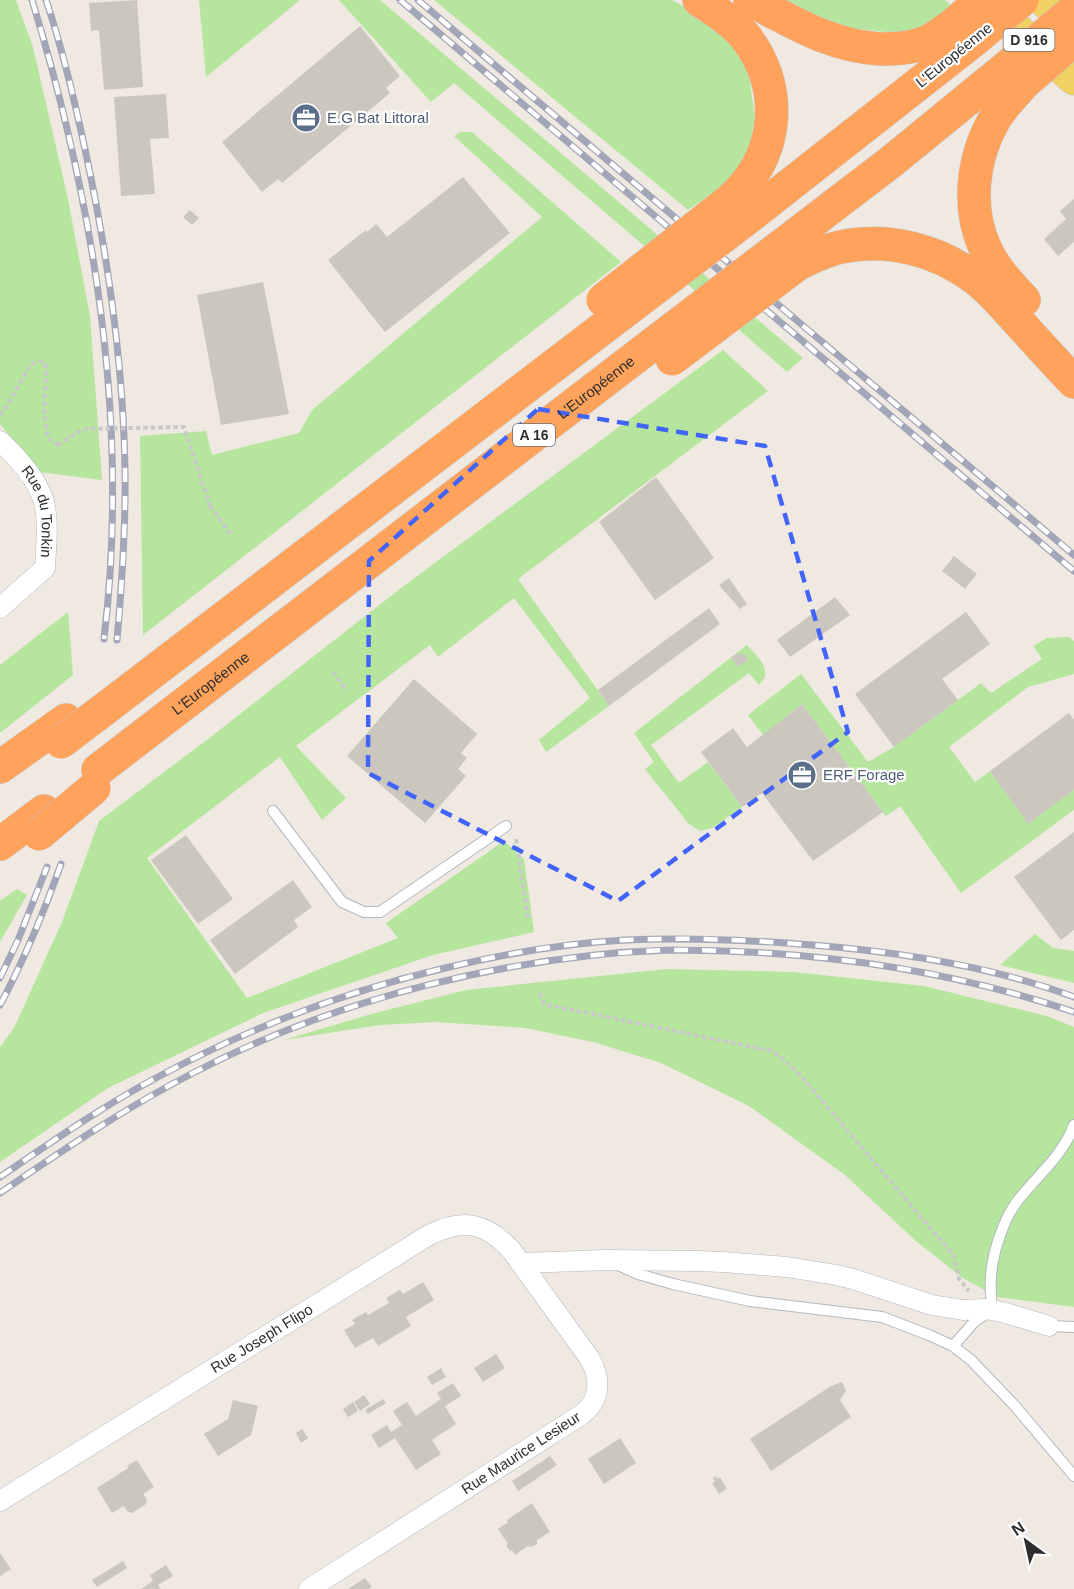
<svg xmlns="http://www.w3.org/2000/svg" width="1074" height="1589" viewBox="0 0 1074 1589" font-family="Helvetica,sans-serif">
	<rect width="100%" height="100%" fill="#efe9e1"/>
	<!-- green -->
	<path fill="#b6e59e" d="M0,0H16L33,47L68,199L90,316L102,480L39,472L0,424Z
		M199,0H300L206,77Z
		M339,0H380L803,358L787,372L642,244L454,83L431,102Z
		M434,0H672L713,22L742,52L749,75L755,117L749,149L736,176L688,210Z
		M781,0H945L951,5L921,30L887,32L857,29L820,20Z
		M461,132H472L621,262L143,635L140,436L206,431L212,455L299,433L312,410L542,217L454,136Z
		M723,350L768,391L518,579L609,706L546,752L539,740L590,698L514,598L438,657L430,645L296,746L346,798L322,820L280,757L147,858L247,998L398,938L386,923L504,841L524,859L534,932L433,955L263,1013L108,1088L0,1162V1047L14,1028L62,922L99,821L208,739L401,588Z
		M68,612L73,675L0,733V665Z
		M1069,637L1074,641V674L1028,687L949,747L975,782L990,771L1028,823L1074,790V810L961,893L900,806L886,816L802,704L763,735L748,715L801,674L868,762L894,747L981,683L991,693L1042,659L1033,646L1047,638Z
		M747,645C754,653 768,665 765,676C764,679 761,682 759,685L749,673L651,745L679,783L708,762L742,807L712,828L700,831L689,824L645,769L654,762L634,733Z
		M17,889L27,895L0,942V901Z
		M1035,934L1053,948L1074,951V983L1000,965Z
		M667,969L793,972L924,986L1047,1016L1074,1027V1307L997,1297L963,1278L916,1241L845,1175L749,1106L661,1063L593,1042L525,1028L436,1022L380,1025L284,1040L371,1014L466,990Z"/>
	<!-- building -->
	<path fill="#cbc7bf" d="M137,0L143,87L104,90L99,30L91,31L89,3Z
		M360,26L400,76L386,88L390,93L282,183L278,179L262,192L222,142Z
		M166,94L169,138L150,139L155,194L121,196L114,97Z
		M463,177L510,233L385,332L328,260L366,230L367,232L376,224L387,237Z
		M1074,199V242L1058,256L1044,239L1066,219L1060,211Z
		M190,210L199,218L192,225L183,217Z
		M263,282L289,414L221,425L197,295Z
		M656,477L714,558L655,600L599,522Z
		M954,556L977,574L965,589L942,571Z
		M729,578L747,604L740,609L719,585Z
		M835,597L850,615L790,657L777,640Z
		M709,608L720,624L609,706L598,690Z
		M966,612L990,644L942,679L958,700L894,747L855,694Z
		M739,653L741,655L745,654L748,660L738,667L731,657Z
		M414,679L477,734L461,753L467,758L458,769L466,776L425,823L347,756Z
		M802,704L883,812L813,861L762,793L742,807L701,752L733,728L747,747Z
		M1069,713L1074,720V790L1028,824L990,771Z
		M1074,832V930L1061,940L1014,877Z
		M186,835L233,899L198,924L151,860Z
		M293,880L312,907L294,920L298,927L235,974L210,940Z
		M423,1282L434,1300L406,1317L411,1326L378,1346L373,1338L355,1348L344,1330L355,1324L352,1320L366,1312L368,1315L389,1303L386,1298L400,1290L403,1294Z
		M496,1354L505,1368L483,1382L474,1368Z
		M441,1368L446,1377L432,1385L427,1377Z
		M842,1382L846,1391L840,1400L851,1417L771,1471L750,1439L831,1386Z
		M453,1383L461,1396L445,1406L456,1424L432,1440L441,1454L416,1470L395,1438L379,1448L371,1435L387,1425L391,1432L402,1425L393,1411L407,1402L416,1416L441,1399L437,1393Z
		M364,1395L370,1404L360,1411L354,1402Z
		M383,1399L386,1403L368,1414L365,1410Z
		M233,1400L258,1406L251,1435L218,1456L204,1434L228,1419Z
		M353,1402L358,1411L348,1417L343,1409Z
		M302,1429L308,1438L301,1443L296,1433Z
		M620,1438L636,1463L604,1484L588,1459Z
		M550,1456L557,1465L518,1491L512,1481Z
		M137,1460L154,1487L143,1494L147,1500L146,1504L132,1513L128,1512L124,1506L112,1513L97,1488L128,1468L127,1466Z
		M716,1476L717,1479L720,1477L727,1489L719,1494L712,1483L715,1481L713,1478Z
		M532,1503L550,1532L537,1540V1544L531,1547L528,1546L515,1555L512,1550L510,1551L506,1545L508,1544L498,1529L508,1522L507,1520Z
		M0,1553L11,1569L0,1576Z
		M123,1561L127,1568L97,1587L92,1580Z
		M166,1565L173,1576L158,1585L161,1589H141L153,1581L150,1575Z
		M365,1578L372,1587L369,1589H348Z"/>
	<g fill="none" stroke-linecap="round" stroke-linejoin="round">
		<!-- lane casing -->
		<g stroke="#b4b7c1" stroke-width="12">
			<path id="lane" d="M273,811L342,902L364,912H380L506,826
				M618,1265L638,1274L673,1284L750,1301L882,1317L929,1335L953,1346L971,1360L1015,1406L1074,1476
				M1049,1326L1074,1327
				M953,1346L975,1321L992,1310C991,1299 990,1288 991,1277C992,1254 1004,1217 1019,1199C1038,1175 1064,1154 1074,1125"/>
		</g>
		<!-- street casing -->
		<g stroke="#b4b7c1" stroke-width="21">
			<g id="street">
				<path id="s1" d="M0,441C16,456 38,480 44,502C49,522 46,547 45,568L0,608"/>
				<path d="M521,1263L607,1260L697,1261L723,1262L787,1267L836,1275L853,1279L932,1305L963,1310L985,1309L1002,1312L1049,1326"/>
				<path id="s2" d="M0,1501L429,1235C463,1218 486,1222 512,1251L590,1359C601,1379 601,1400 581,1415L309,1589"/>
			</g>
		</g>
		<!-- primary casing -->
		<g stroke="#c9c9c9" stroke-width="33">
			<path id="primary" d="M983,0L1074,79
				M1043,0L1074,27"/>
		</g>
		<!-- highway casing -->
		<g stroke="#c9c9c9" stroke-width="34">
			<g id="highway">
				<path d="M699,0C715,10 730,20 743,34C786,85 780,158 729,201"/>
				<path d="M750,0C793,22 832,47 882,49C898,49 913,48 927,42C937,37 946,30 954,24"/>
				<path d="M745,220L973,41"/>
				<path d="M777,249L892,161L1007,67"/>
				<path d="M798,264C812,257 826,250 841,247C888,237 938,250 976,279C990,290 1002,304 1015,318C1034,339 1054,361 1074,382"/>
				<path d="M1024,300C1009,284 994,268 985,248C967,208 972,160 993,122C1001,107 1014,95 1025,82"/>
				<path d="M115,701L620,315"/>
				<path d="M0,767L66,720"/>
				<path id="s3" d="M98,770L654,343"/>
				<path d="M0,844L44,811"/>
			</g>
		</g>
		<!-- path -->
		<path stroke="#c9c9c9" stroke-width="4" stroke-dasharray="4.5 3" stroke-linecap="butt" d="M0,415L6,407L29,367L33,363L41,361L45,364L46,367C46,385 42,420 48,435C50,440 52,442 58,445
			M210,506L232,536
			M333,672L347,691
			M516,839L528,919
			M540,993L544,1004L772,1051L783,1059L802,1077L954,1256L959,1279L969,1291"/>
		<!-- lane -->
		<use href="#lane" stroke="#fff" stroke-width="10"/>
		<!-- street -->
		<use href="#street" stroke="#fff" stroke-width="20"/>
		<!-- primary -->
		<use href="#primary" stroke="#f2d163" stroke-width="32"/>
		<!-- highway -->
		<use href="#highway" stroke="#ffa35c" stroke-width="33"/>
		<!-- rail casing -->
		<g stroke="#a3a6b8" stroke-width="7">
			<path id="rail" d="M32,0C95,206 130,424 104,639
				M46,0C63,50 75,102 86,154C108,257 123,363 125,468C126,526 122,583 117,640
				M400,0L1074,571
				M418,0L1074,555
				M0,978L18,940L47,867
				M0,1005C24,960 44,912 61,864
				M0,1177C50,1143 100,1108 154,1079C246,1029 343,992 445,968C504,954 564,943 625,940C688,937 750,940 812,945C901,952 991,966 1074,997
				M0,1193C63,1150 125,1108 193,1073C335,999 511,955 670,950C702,950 735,951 767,953C872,960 974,978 1074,1012"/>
		</g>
		<!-- rail -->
		<use href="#rail" stroke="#fff" stroke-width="4.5" stroke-dasharray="14" stroke-linecap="butt"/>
		<!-- highway-bridge casing -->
		<g stroke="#c9c9c9" stroke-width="34" stroke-linecap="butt">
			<path id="highway-bridge" d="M954,24L982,0
				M973,41L1022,0
				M1007,67L1074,10
				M1025,82L1074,40
				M603,300L729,201
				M620,315L745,220
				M654,343L777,249
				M672,359L798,264
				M61,742L115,701
				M39,834L94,788"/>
		</g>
		<!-- path-bridge -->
		<path stroke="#c9c9c9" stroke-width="4" stroke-dasharray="4.5 3" stroke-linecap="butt" d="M58,445L83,429L184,427L210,506"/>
		<!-- highway-bridge -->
		<use href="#highway-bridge" stroke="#ffa35c" stroke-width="33"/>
	</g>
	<!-- marked area -->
	<path fill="none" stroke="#4264fb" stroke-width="4.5" stroke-dasharray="12 8" stroke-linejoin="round" d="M538,409L765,446L848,732L618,901L368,773L369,561Z"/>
	<!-- icons -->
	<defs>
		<g id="office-disc" transform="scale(1.5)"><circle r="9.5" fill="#5c6f8a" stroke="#fff"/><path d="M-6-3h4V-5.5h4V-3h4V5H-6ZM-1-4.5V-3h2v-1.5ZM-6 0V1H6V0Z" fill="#fff"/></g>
	</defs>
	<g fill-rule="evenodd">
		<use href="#office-disc" x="306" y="118"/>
		<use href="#office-disc" x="802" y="775"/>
	</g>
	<g text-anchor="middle" stroke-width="4.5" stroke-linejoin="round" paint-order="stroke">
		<!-- shield labels -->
		<g fill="#fff" stroke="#6d6d6d" stroke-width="1.5">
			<rect x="1003.5" y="29" width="51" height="22" rx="4.5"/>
			<rect x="513" y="424" width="42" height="22" rx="4.5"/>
		</g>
		<g font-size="14" font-weight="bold" fill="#2e2e2e">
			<text x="1029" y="45">D 916</text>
			<text x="534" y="440">A 16</text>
		</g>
		<!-- street labels -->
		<g font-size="15" fill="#2e2e2e" stroke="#fff">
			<text transform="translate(954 55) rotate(-39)" y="5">L'Européenne</text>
			<text dy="5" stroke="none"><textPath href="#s3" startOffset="628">L'Européenne</textPath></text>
			<text dy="5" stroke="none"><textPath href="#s1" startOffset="84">Rue du Tonkin</textPath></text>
			<text dy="5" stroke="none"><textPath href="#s3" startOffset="142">L'Européenne</textPath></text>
			<text dy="5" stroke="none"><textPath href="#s2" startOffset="308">Rue Joseph Flipo</textPath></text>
			<text transform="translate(521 1453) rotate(-33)" y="5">Rue Maurice Lesieur</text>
		</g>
		<!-- service labels -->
		<g font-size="15" fill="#4e5e75" stroke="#fff" text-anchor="start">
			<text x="327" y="123">E.G Bat Littoral</text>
			<text x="823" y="780">ERF Forage</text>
		</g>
	</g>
	<!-- north arrow -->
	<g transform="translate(1026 1541) rotate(327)" stroke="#ffffff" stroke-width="4.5" paint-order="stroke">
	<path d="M0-4.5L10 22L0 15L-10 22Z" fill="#2e2e2e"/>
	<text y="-9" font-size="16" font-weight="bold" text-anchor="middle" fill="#2e2e2e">N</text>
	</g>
</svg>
